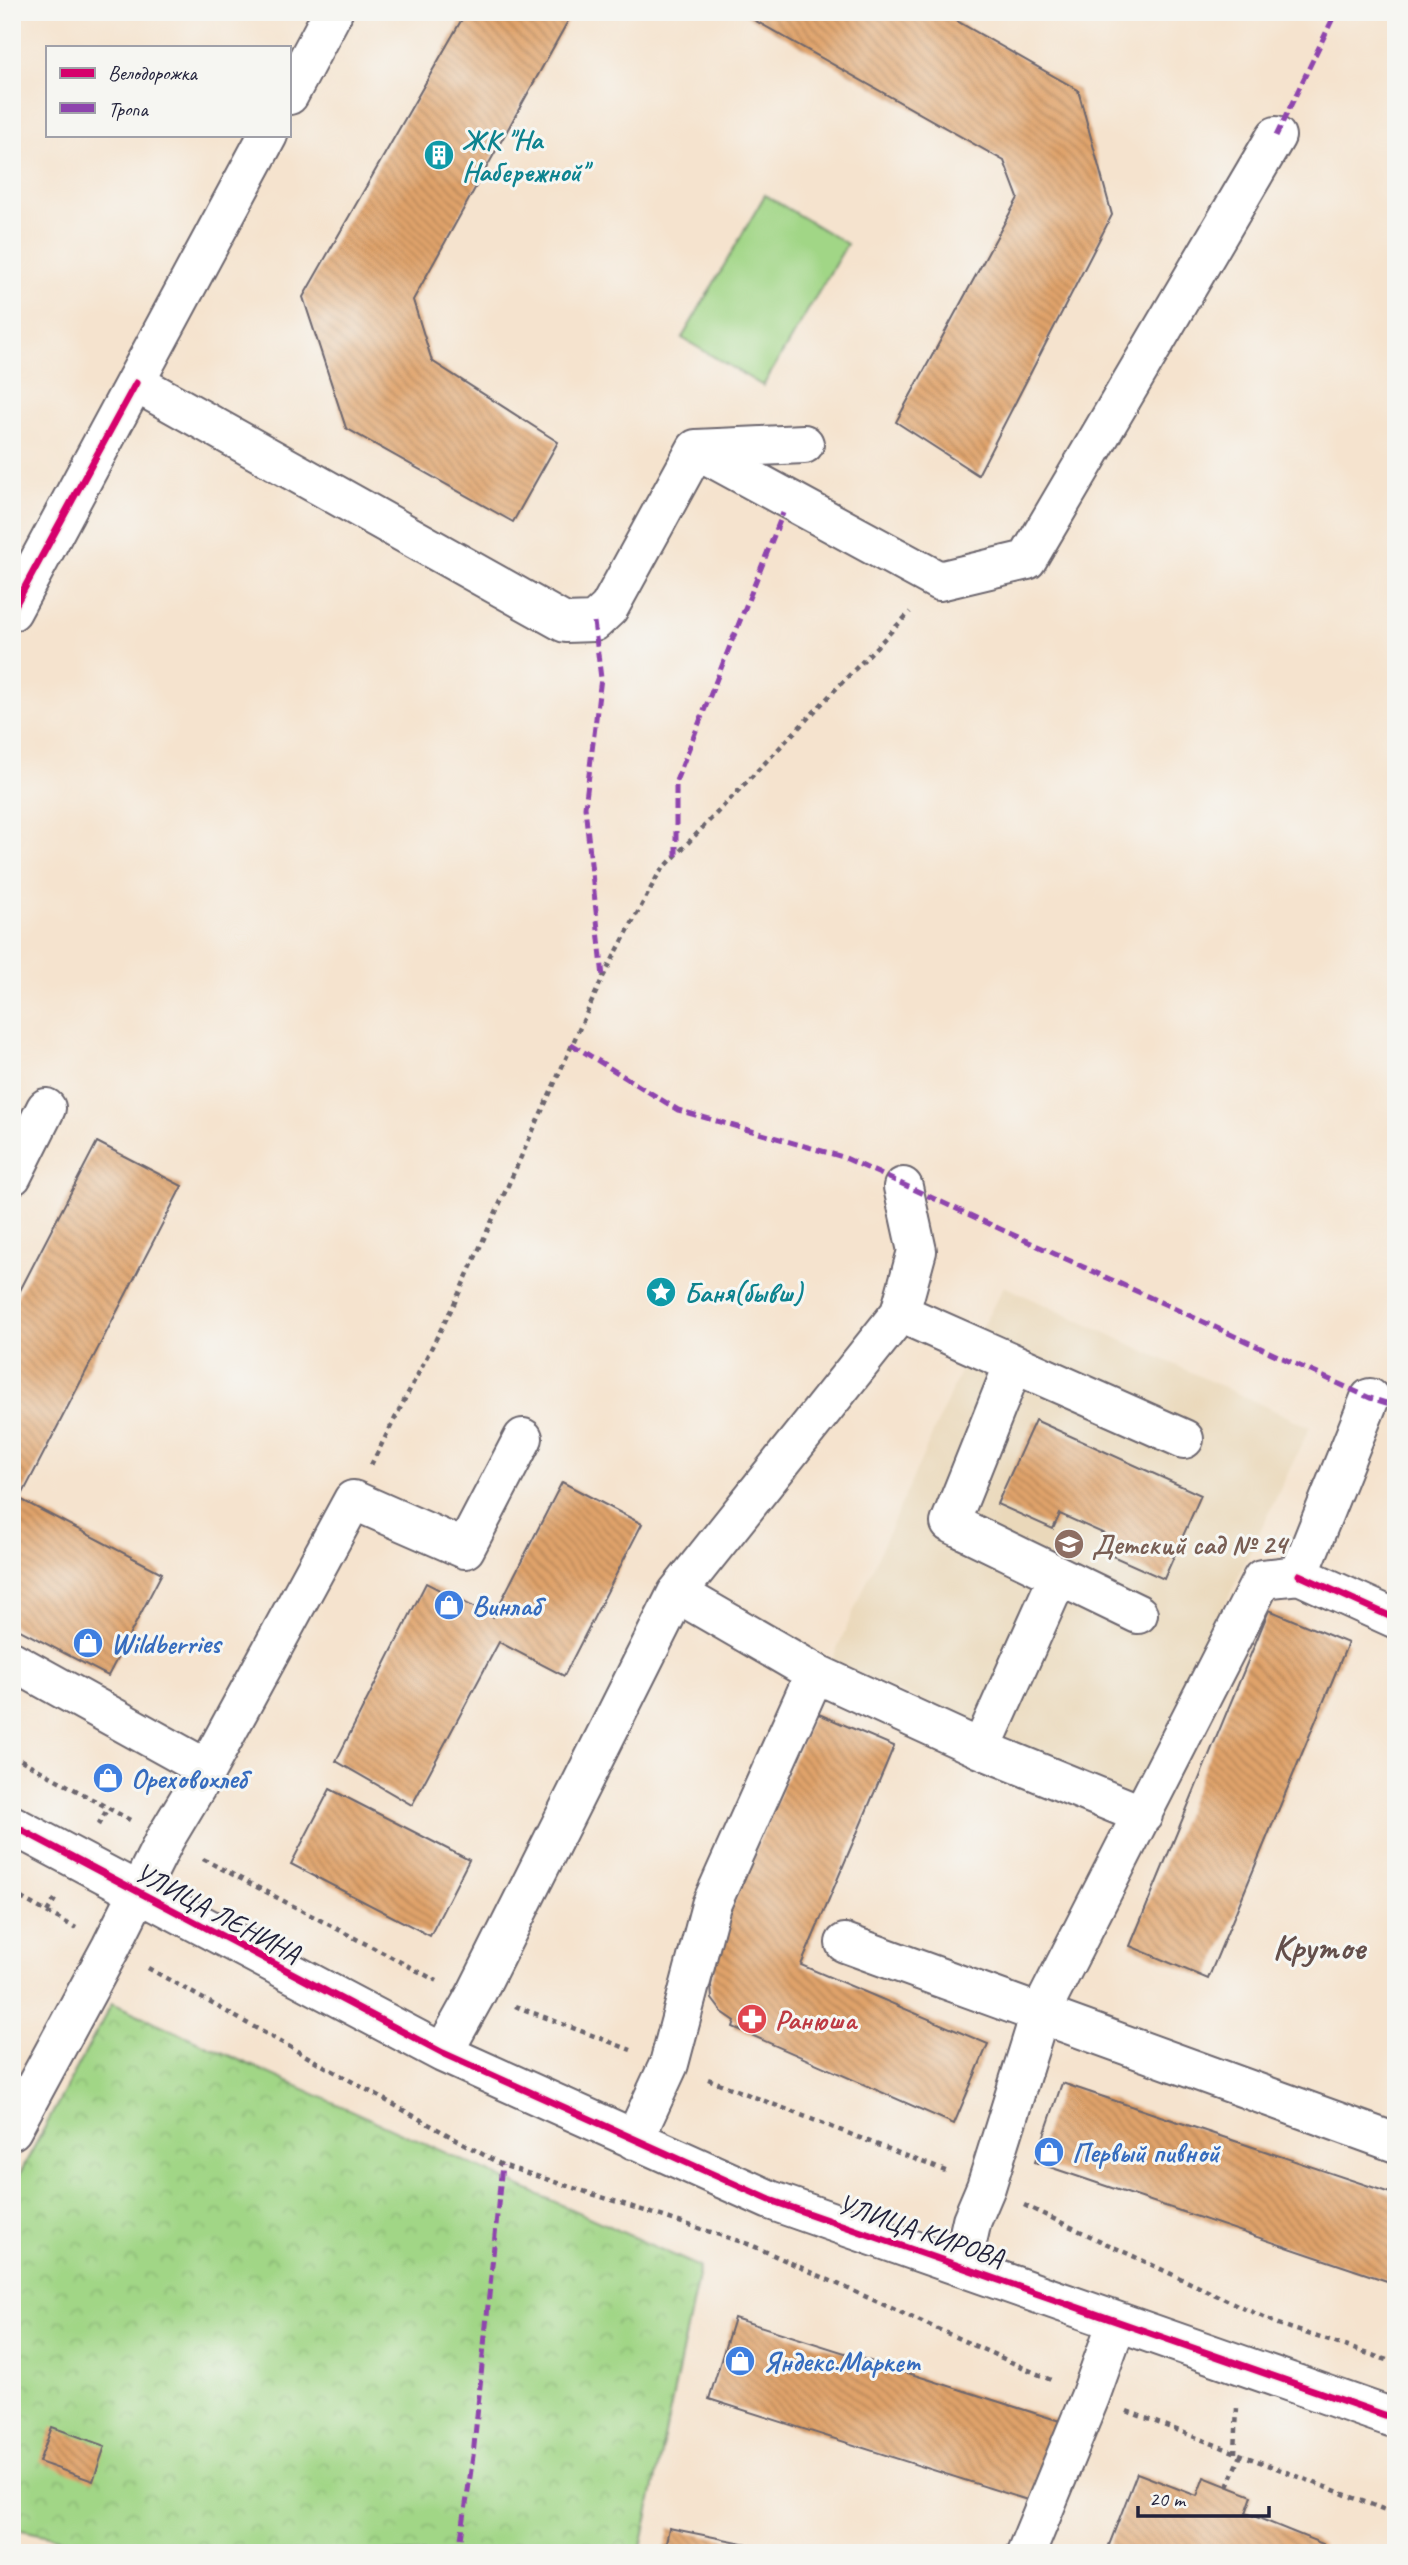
<svg xmlns="http://www.w3.org/2000/svg" width="1408" height="2565" viewBox="0 0 1408 2565" font-family="Caveat,sans-serif">
	<defs>
		<pattern id="park-crowns" width="20" height="18" patternUnits="userSpaceOnUse" patternTransform="scale(1.75)"><rect width="20" height="18" fill="#a1d686"/><path d="M2 6a3 3 0 1 1 6 0M12 15a3 3 0 1 1 6 0" fill="none" stroke="#8ab775"/></pattern>
		<pattern id="building-back-hatch" width="6" height="6" patternUnits="userSpaceOnUse" patternTransform="scale(1.75)"><rect width="6" height="6" fill="#e0a36a"/><path d="M-1 5l2 2M0 0l6 6M5-1l2 2" fill="none" stroke="#b58458"/></pattern>
	</defs>
	<rect width="100%" height="100%" fill="#f6f6f2"/>
	<filter id="ink" filterUnits="userSpaceOnUse"><feTurbulence type="fractalNoise" baseFrequency=".0143" numOctaves="2"/><feDisplacementMap in="SourceGraphic" scale="14" xChannelSelector="R" yChannelSelector="G"/><feConvolveMatrix kernelMatrix="1 2 1 2 8 2 1 2 1" color-interpolation-filters="sRGB"/></filter>
	<filter id="wash" filterUnits="userSpaceOnUse"><feTurbulence type="fractalNoise" baseFrequency=".00686" numOctaves="4" result="noise"/><feDisplacementMap in="SourceGraphic" scale="28" xChannelSelector="R" yChannelSelector="G"/><feGaussianBlur stdDeviation="1.57" result="paint"/><feColorMatrix in="noise" values="0 0 0 0 0 0 0 0 0 0 0 0 0 0 0 0 0 1.4 0 .05"/><feComposite in="paint" operator="in"/></filter>
	<g filter="url(#wash)">
		<rect width="100%" height="100%" fill="#f5e3ce"/>
		<!-- built -->
		<path fill="#ead8ba" d="M1004,1286L1310,1427L1133,1797L992,1731L831,1662L972,1345Z"/>
		<!-- park -->
		<path fill="url(#park-crowns)" stroke="#627c60" stroke-width="2" d="M112,2003L700,2267L640,2553H129L12,2528V2188Z"/>
		<!-- pitch -->
		<path fill="#a1d686" stroke="#627c60" stroke-width="2" d="M765,195L847,244L763,386L682,338Z"/>
		<g id="blocks">
			<!-- building -->
			<path fill="url(#building-back-hatch)" d="M466,12H573L413,300L432,361L558,442L513,522L346,428L303,297Z
				M740,12H941L1078,90L1112,215L978,475L896,422L1018,198L1004,161Z
				M97,1142L182,1186L20,1499L162,1573L108,1676L12,1626V1306Z
				M1035,1420L1201,1495L1164,1579L1110,1555L1116,1539L1060,1514L1053,1529L997,1504Z
				M562,1482L642,1524L564,1676L499,1642L412,1805L336,1761L426,1583L493,1617Z
				M1269,1610L1348,1643L1208,1979L1130,1946Z
				M814,1712L894,1746L801,1965L988,2044L954,2124L733,2027L735,2021L722,2012L712,1999L711,1985L715,1967L708,1963Z
				M330,1789L469,1860L430,1936L291,1864Z
				M1062,2083L1396,2195V2284L1035,2162Z
				M734,2318L1066,2423L1040,2504L709,2399Z
				M52,2427L105,2446L93,2481L39,2462Z
				M1137,2473L1197,2496L1204,2477L1252,2496L1246,2513L1323,2544L1320,2553H1106Z
				M669,2528L753,2545L751,2553H664Z"/>
		</g>
	</g>
	<g filter="url(#ink)">
		<use href="#blocks" fill-opacity="0" stroke="#6c666e" stroke-width="2"/>
		<g fill="none" stroke-linecap="round" stroke-linejoin="round">
			<!-- minor casing -->
			<g stroke="#6c666e" stroke-width="42">
				<path id="minor" d="M289,95L333,12
					M136,383L565,623L594,622L609,608L696,449L939,581L1027,560L1276,136
					M696,449L804,444
					M12,611L268,135
					M12,1176L46,1108
					M900,1313L1184,1439
					M1013,1366L950,1523L1138,1614
					M1299,1575L1396,1619
					M677,1593L815,1673L981,1749L1143,1815
					M12,1661L207,1769
					M981,1749L1058,1577
					M12,1825L443,2053L770,2200L1396,2419
					M845,1943L1396,2143
					M443,2053L477,1992L677,1593L900,1313L917,1251L903,1187
					M12,2130L111,1947L165,1839L207,1769L353,1500L465,1549L523,1438
					M634,2140L669,2064L711,1905L815,1673
					M962,2265L972,2220L986,2187L1040,2014L1262,1579L1299,1575L1370,1398
					M1026,2553L1090,2397L1117,2322"/>
			</g>
			<!-- path -->
			<path stroke="#6c666e" stroke-width="4.5" stroke-dasharray="5 5" stroke-linecap="butt" d="M371,1465L454,1304L603,977L659,873L910,612
				M12,1755L130,1820
				M98,1825L108,1808
				M203,1859L437,1981
				M12,1893L76,1928
				M47,1912L57,1896
				M148,1968L502,2165L751,2245L1051,2380
				M515,2006L631,2050
				M708,2079L948,2172
				M1024,2205L1278,2324L1396,2363
				M1127,2411L1396,2514
				M1235,2453L1237,2407
				M1228,2487L1241,2455"/>
			<!-- minor -->
			<use href="#minor" stroke="#fff" stroke-width="38"/>
			<!-- quiet -->
			<path stroke="#8e44ad" stroke-width="5" stroke-dasharray="10 5" stroke-linecap="butt" d="M1276,136L1336,12
				M594,622L601,678L585,807L603,977
				M676,856V781L783,513
				M571,1044L678,1110L843,1157L1370,1398L1396,1406
				M459,2553L473,2456L502,2165"/>
			<!-- cycleway casing -->
			<g stroke="#f6f6f2" stroke-width="11">
				<path id="cycleway" d="M12,611L136,383
					M1299,1575L1396,1619
					M12,1825L443,2053L770,2200L1396,2419"/>
			</g>
			<!-- cycleway -->
			<use href="#cycleway" stroke="#d6006c" stroke-width="7"/>
		</g>
	</g>
	<!-- icons -->
	<defs>
		<g id="building-disc" transform="scale(1.575)"><circle r="9.5" fill="#0f9aa8" stroke="#f6f6f2"/><path d="M-4-6H4V6H1V3H-1V6H-4ZM-2.5-4.3h1.7v1.8h-1.7ZM.8-4.3h1.7v1.8H.8ZM-2.5-1h1.7V.8h-1.7ZM.8-1h1.7V.8H.8Z" fill="#fff"/></g>
		<g id="sight-disc" transform="scale(1.575)"><circle r="9.5" fill="#0f9aa8" stroke="#f6f6f2"/><path d="M0-6L1.8-2.2L6-1.7L2.9 1.2L3.7 5.4L0 3.3L-3.7 5.4L-2.9 1.2L-6-1.7L-1.8-2.2Z" fill="#fff"/></g>
		<g id="school-disc" transform="scale(1.575)"><circle r="9.5" fill="#8d6e63" stroke="#f6f6f2"/><path d="M0-5L7-2L0 1L-7-2ZM-4 1L0 2.5L4 1V4Q0 6-4 4Z" fill="#fff"/></g>
		<g id="shop-disc" transform="scale(1.575)"><circle r="9.5" fill="#3f7fe0" stroke="#f6f6f2"/><path d="M-5-2.5h2.3a2.7 3.5 0 0 1 5.4 0H5L5.5 6h-11ZM-1.5-2.5h3a1.5 2.3 0 0 0-3 0Z" fill="#fff"/></g>
		<g id="pharmacy-disc" transform="scale(1.575)"><circle r="9.5" fill="#e0444e" stroke="#f6f6f2"/><path d="M-2-6h4v4h4v4h-4v4h-4v-4h-4v-4h4Z" fill="#fff"/></g>
	</defs>
	<g fill-rule="evenodd">
		<use href="#building-disc" x="439" y="155"/>
		<use href="#sight-disc" x="661" y="1292"/>
		<use href="#school-disc" x="1069" y="1544"/>
		<use href="#shop-disc" x="449" y="1605"/>
		<use href="#shop-disc" x="88" y="1643"/>
		<use href="#shop-disc" x="108" y="1778"/>
		<use href="#pharmacy-disc" x="752" y="2019"/>
		<use href="#shop-disc" x="1049" y="2152"/>
		<use href="#shop-disc" x="740" y="2361"/>
	</g>
	<g text-anchor="middle" stroke-width="6" stroke-linejoin="round" paint-order="stroke">
		<!-- culture labels -->
		<g font-size="28" font-weight="bold" fill="#0d838f" stroke="#f6f6f2" text-anchor="start">
			<text x="462" y="149">ЖК "На<tspan x="462" dy="32">Набережной"</tspan></text>
			<text x="684" y="1302">Баня(бывш)</text>
		</g>
		<!-- education labels -->
		<g font-size="28" font-weight="bold" fill="#785e54" stroke="#f6f6f2" text-anchor="start">
			<text x="1092" y="1554">Детский сад № 24</text>
		</g>
		<!-- shop labels -->
		<g font-size="28" font-weight="bold" fill="#366cbe" stroke="#f6f6f2" text-anchor="start">
			<text x="472" y="1615">Винлаб</text>
			<text x="111" y="1653">Wildberries</text>
			<text x="131" y="1788">Ореховохлеб</text>
			<text x="1072" y="2162">Первый пивной</text>
			<text x="763" y="2371">Яндекс.Маркет</text>
		</g>
		<!-- street labels -->
		<g font-size="28" fill="#22223b" stroke="#f6f6f2">
			<text transform="translate(218 1912) rotate(28)" y="10">УЛИЦА ЛЕНИНА</text>
			<text transform="translate(921 2230) rotate(19)" y="10">УЛИЦА КИРОВА</text>
		</g>
		<!-- health labels -->
		<g font-size="28" font-weight="bold" fill="#be3a42" stroke="#f6f6f2" text-anchor="start">
			<text x="775" y="2029">Ранюша</text>
		</g>
		<!-- district labels -->
		<g font-size="35" font-weight="bold" fill="#644f4b" stroke="#f6f6f2">
			<text x="1319" y="1959">Крутое</text>
		</g>
	</g>
	<!-- margin -->
	<rect width="1408" height="2565" fill="none" stroke="#f6f6f2" stroke-width="42"/>
	<!-- legend -->
	<rect x="46" y="46" width="245" height="91" fill="#f6f6f2" stroke="#a1a1a9" stroke-width="2"/>
	<rect x="60" y="68" width="35" height="10" fill="#d6006c" stroke="#a1a1a9" stroke-width="2"/>
	<text x="108" y="80" font-size="21" fill="#22223b">Велодорожка</text>
	<rect x="60" y="103" width="35" height="10" fill="#8e44ad" stroke="#a1a1a9" stroke-width="2"/>
	<text x="108" y="116" font-size="21" fill="#22223b">Тропа</text>
	<!-- scale -->
	<path d="M1138 2506v10h131v-10" fill="none" stroke="#22223b" stroke-width="3.5"/>
	<text x="1149" y="2506" font-size="21" fill="#22223b" stroke="#f6f6f2" stroke-width="5" paint-order="stroke">20 m</text>
</svg>
